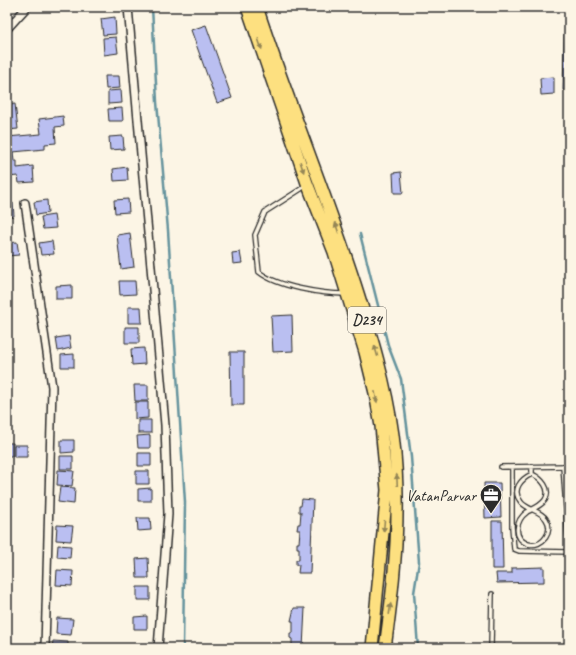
<svg xmlns="http://www.w3.org/2000/svg" width="576" height="655" viewBox="0 0 576 655" font-family="Caveat,sans-serif">
	<rect width="100%" height="100%" fill="#fcf5e5"/>
	<filter id="ink" filterUnits="userSpaceOnUse"><feTurbulence type="fractalNoise" baseFrequency=".025" numOctaves="2"/><feDisplacementMap in="SourceGraphic" scale="8" xChannelSelector="R" yChannelSelector="G"/><feConvolveMatrix kernelMatrix="1 2 1 2 8 2 1 2 1" color-interpolation-filters="sRGB"/></filter>
	<g filter="url(#ink)">
		<g fill="none" stroke-linecap="round" stroke-linejoin="round">
			<!-- stream -->
			<path stroke="#65939d" stroke-width="2.5" d="M152,7L157,102L168,230L185,502L183,648
				M360,234L388,345L401,379L411,457L419,562L414,593L418,648"/>
		</g>
		<!-- building -->
		<path fill="#babff1" stroke="#2b2b2b" d="M565,7H569V90H563Z
			M115,17L116,34L103,35L101,19Z
			M206,25L232,98L217,103L191,30Z
			M116,37L118,53L104,55L103,38Z
			M105,76H119L120,88L106,89Z
			M554,77V94L541,95L540,78Z
			M121,90L122,103L108,104V91Z
			M15,104L18,129L7,130V105Z
			M122,108L123,121H109L108,109Z
			M63,116L64,126L55,127L56,143L45,144V149L13,152L14,161H17V168L33,166L34,182L19,183L18,176L7,177V137L41,134L39,119Z
			M567,129H569V144H567Z
			M123,136L124,149L110,150L109,137Z
			M127,167L128,180L114,181L113,169Z
			M401,172L403,193H394L393,173Z
			M128,199L129,212L115,213L114,200Z
			M47,200L48,213L36,215L34,202Z
			M13,203L14,216L7,217V204Z
			M54,215L56,228L43,229L41,217Z
			M130,233L134,267L121,269L117,235Z
			M52,241L54,254L41,255L39,243Z
			M17,242L19,255L7,256V243Z
			M240,252L242,263L233,264L232,253Z
			M119,281H135L136,294L120,295Z
			M72,285V299H56V286Z
			M128,307H141L142,323H128Z
			M292,315L293,351L273,352L271,316Z
			M125,327H139V343H125Z
			M69,336L71,348L58,351L56,338Z
			M144,348L145,364L132,365L131,349Z
			M230,352H244V405H231Z
			M74,354V367H61V355Z
			M134,385H148V401H135Z
			M135,402H148V418L135,419Z
			M138,420H151V433H138Z
			M150,435V448H138L137,436Z
			M61,440H74V452L61,453Z
			M7,443H13V456H7Z
			M14,445H27V457H14Z
			M138,453H151V466H138Z
			M60,456H73V469H60Z
			M58,470L74,471L72,486L57,485Z
			M136,471H149V484H136Z
			M484,483H500L501,517L485,518Z
			M60,487L75,488L74,504L58,502Z
			M151,488V501H138V489Z
			M302,499L313,500L310,573H298L299,565H296V560H299V548H297V543H299L300,530H297L298,524H300L301,512H299V506H301Z
			M137,518H150L151,530L138,531Z
			M492,521H502L503,569H492Z
			M57,525L73,526L71,541L56,540Z
			M58,545L71,546L70,558L57,557Z
			M148,558L149,578H137L136,559Z
			M544,567V582L497,583L496,573H512V568Z
			M57,570L73,571L72,586L56,585Z
			M137,587H150V600H137Z
			M294,608H305L303,648H292V639L290,638V633H293V621H291Z
			M147,616V629H134V617Z
			M57,618L73,619L71,635L56,634Z
			M53,641L68,642V648H52Z"/>
		<g fill="none" stroke-linecap="round" stroke-linejoin="round">
			<!-- service casing -->
			<g stroke="#2b2b2b" stroke-width="6">
				<path id="service" d="M305,185L301,189L265,212L255,235L259,272C278,287 322,294 346,294
					M532,466V474C521,479 511,490 521,502C527,510 540,510 546,519C554,531 543,548 528,544C512,538 516,520 527,512C533,509 541,506 545,500C552,489 541,478 532,474
					M563,466L569,552
					M501,467L569,466
					M512,467V527L514,549L519,551L569,552
					M491,648L492,594"/>
			</g>
			<!-- minor casing -->
			<g stroke="#2b2b2b" stroke-width="10">
				<path id="minor" d="M128,7L165,425L168,514L158,648
					M7,29L27,7
					M25,203L52,387L45,648"/>
			</g>
			<!-- primary casing -->
			<g stroke="#2b2b2b" stroke-width="14">
				<path id="primary" d="M247,7L307,183L334,252L365,352L375,393L381,426L387,490L372,648
					M257,7C287,100 325,191 355,284C371,334 386,383 393,435C402,506 395,577 385,648"/>
			</g>
			<!-- service -->
			<use href="#service" stroke="#fcf5e5" stroke-width="3.5"/>
			<!-- minor -->
			<use href="#minor" stroke="#fcf5e5" stroke-width="7"/>
			<!-- primary -->
			<use href="#primary" stroke="#fde080" stroke-width="11"/>
		</g>
		<!-- one-way arrows -->
		<defs><path id="oneway-solid" d="M-6-.8H1V-3.2L6.5 0L1 3.2V.8H-6Z"/></defs>
		<g fill="#948656">
			<use href="#oneway-solid" transform="translate(260 44) rotate(71)"/>
			<use href="#oneway-solid" transform="translate(302 167) rotate(71)"/>
			<use href="#oneway-solid" transform="translate(337 228) rotate(-108)"/>
			<use href="#oneway-solid" transform="translate(376 351) rotate(-106)"/>
			<use href="#oneway-solid" transform="translate(376 397) rotate(79)"/>
			<use href="#oneway-solid" transform="translate(397 480) rotate(-93)"/>
			<use href="#oneway-solid" transform="translate(384 526) rotate(95)"/>
			<use href="#oneway-solid" transform="translate(390 609) rotate(-82)"/>
		</g>
	</g>
	<!-- icons -->
	<defs>
		<g id="office-pin" transform="scale(1.15)"><path d="M0 17L-7.5 6A9.5 9.5 0 1 1 7.5 6Z" fill="#2b2b2b" stroke="#fcf5e5"/><path d="M-6-3h4V-5.5h4V-3h4V5H-6ZM-1-4.5V-3h2v-1.5ZM-6 0V1H6V0Z" fill="#fff"/></g>
	</defs>
	<g fill-rule="evenodd">
		<use href="#office-pin" x="491" y="495"/>
	</g>
	<g text-anchor="middle" stroke-width="3" stroke-linejoin="round" paint-order="stroke">
		<!-- shield labels -->
		<rect fill="#fcf5e5" stroke="#6a6863" stroke-width="1" x="348" y="307" width="38" height="26" rx="3"/>
		<g font-size="15" font-weight="bold" fill="#2b2b2b">
			<text x="367" y="325">D234</text>
		</g>
		<!-- poi labels -->
		<g font-size="16" fill="#2b2b2b" stroke="#fcf5e5" text-anchor="end">
			<text x="476" y="501">VatanParvar</text>
		</g>
	</g>
	<!-- margin -->
	<rect width="576" height="655" fill="none" stroke="#fcf5e5" stroke-width="24"/>
	<rect x="12" y="12" width="552" height="631" fill="none" stroke="#2b2b2b" stroke-width="1.5" filter="url(#ink)"/>
</svg>
